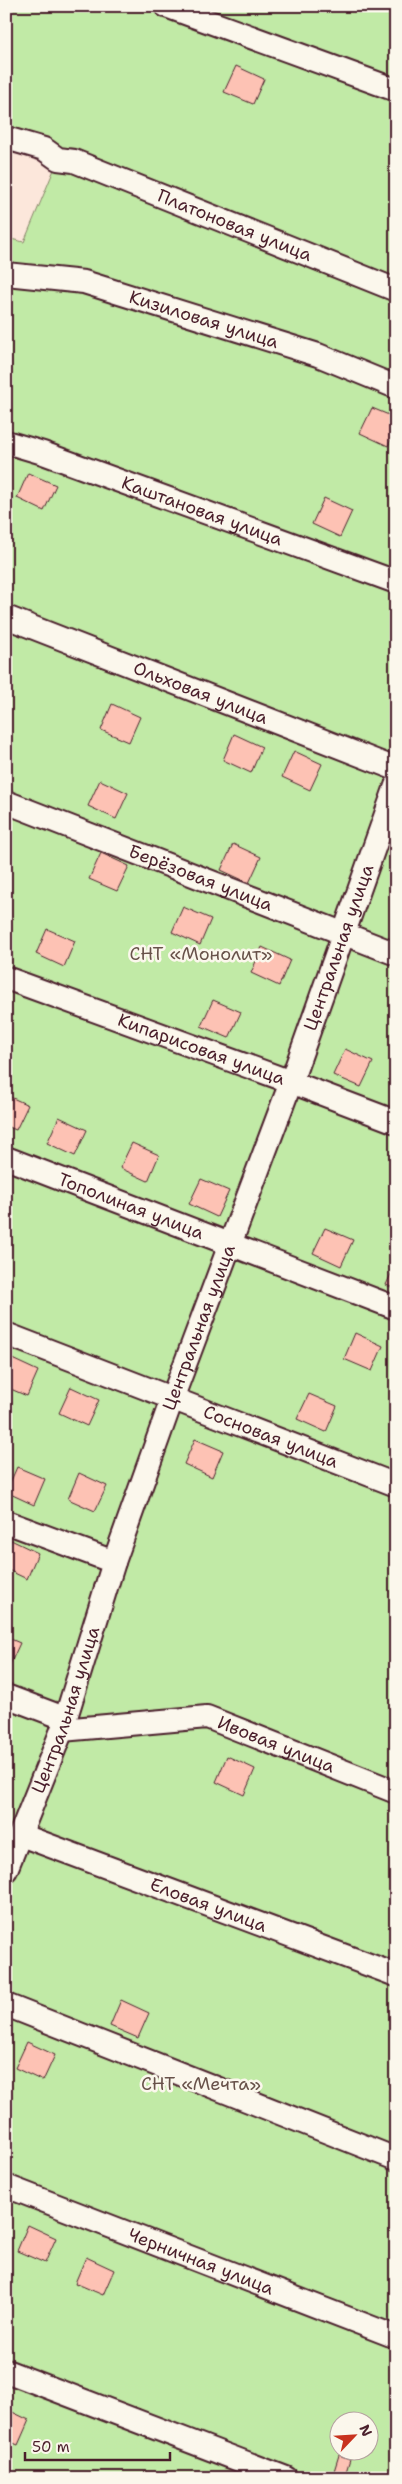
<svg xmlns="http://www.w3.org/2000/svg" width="402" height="2484" viewBox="0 0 402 2484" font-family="'Shantell Sans',sans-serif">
	<rect width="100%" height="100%" fill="#fce7db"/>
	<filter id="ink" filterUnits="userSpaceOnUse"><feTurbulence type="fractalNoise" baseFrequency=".02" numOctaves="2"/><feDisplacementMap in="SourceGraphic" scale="10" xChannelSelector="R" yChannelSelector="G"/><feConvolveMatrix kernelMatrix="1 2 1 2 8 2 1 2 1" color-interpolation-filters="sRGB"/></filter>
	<g filter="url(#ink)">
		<!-- green -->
		<path fill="#c1eaa6" stroke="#868468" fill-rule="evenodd" d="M6,6H396V2478H6V238L24,242L58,160L6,138ZM340,2422H370V2452H340Z"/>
		<!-- building -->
		<path fill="#fdc2b4" stroke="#4a1f2b" d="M236,66L264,79L253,104L224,92Z
			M372,408L396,418V429L388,446L360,433Z
			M28,473L56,485L44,511L17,498Z
			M324,498L352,511L340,537L312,524Z
			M112,704L140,717L129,742L101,730Z
			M234,734L262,747L251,773L223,760Z
			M294,751L322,764L310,790L282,777Z
			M100,780L128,793L116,819L88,806Z
			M233,844L261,857L249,883L221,870Z
			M101,853L129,866L117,891L89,879Z
			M183,907L211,919L200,945L172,932Z
			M47,929L75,941L64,967L36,954Z
			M262,947L290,960L279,986L251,973Z
			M213,1000L241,1012L229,1038L201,1026Z
			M345,1049L373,1062L361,1087L333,1075Z
			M6,1095L28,1105L16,1130L6,1126Z
			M59,1117L87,1130L75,1156L47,1143Z
			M132,1143L159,1155L148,1181L120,1168Z
			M201,1179L229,1191L217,1217L189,1204Z
			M325,1228L353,1240L341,1266L313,1253Z
			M396,1263V1289L386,1285Z
			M355,1333L383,1346L372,1371L344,1359Z
			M10,1358L38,1371L27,1396L6,1387V1366Z
			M71,1387L99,1400L87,1426L59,1413Z
			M309,1394L337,1406L326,1432L297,1419Z
			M195,1439L223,1451L212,1477L184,1464Z
			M17,1467L45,1479L34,1505L6,1492Z
			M79,1473L107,1486L95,1511L68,1499Z
			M11,1540L38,1553L27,1579L6,1569V1550Z
			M6,1637L20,1643L8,1669L6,1668Z
			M227,1756L255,1769L244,1795L216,1782Z
			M121,2000L149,2013L138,2038L110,2026Z
			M27,2042L55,2055L43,2081L15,2068Z
			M28,2225L56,2238L45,2263L17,2251Z
			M86,2257L114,2270L103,2295L75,2283Z
			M6,2409L29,2420L18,2445L6,2440Z
			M339,2455L350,2459L345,2475L334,2471Z"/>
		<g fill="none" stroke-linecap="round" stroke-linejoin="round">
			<!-- minor casing -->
			<g stroke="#4a1f2b" stroke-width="26">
				<g id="minor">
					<path d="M166,6L396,90"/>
					<path id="s1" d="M6,138L44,149L58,159L74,161L396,290"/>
					<path id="s2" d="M6,274L84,282L318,355L396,387"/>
					<path id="s3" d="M6,442L43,453L396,582"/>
					<path id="s4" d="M6,617L396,769"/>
					<path id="s5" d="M6,802L396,954"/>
					<path id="s6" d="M6,978L291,1082L396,1122"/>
					<path id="s7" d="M6,1158L396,1308"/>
					<path id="s8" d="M6,1334L396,1485"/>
					<path d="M6,1522L114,1562"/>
					<path d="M6,1696L64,1718"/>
					<path id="s9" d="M62,1730L207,1717L396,1792"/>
					<path id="s10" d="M21,1835L396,1975"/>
					<path id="s11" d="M6,1870L62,1730L114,1562L172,1399L291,1082L396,786"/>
					<path d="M6,2005L396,2159"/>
					<path id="s12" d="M6,2186L396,2337"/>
					<path d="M6,2371L286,2478"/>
				</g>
			</g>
			<!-- minor -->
			<use href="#minor" stroke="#fbf7ec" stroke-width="22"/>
		</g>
	</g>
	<g text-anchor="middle" stroke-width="5" stroke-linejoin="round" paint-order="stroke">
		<!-- street labels -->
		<g font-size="18" fill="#4a1f2b" stroke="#fbf7ec">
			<text dy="6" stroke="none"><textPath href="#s1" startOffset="246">Платоновая улица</textPath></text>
			<text dy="6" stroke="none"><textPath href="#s2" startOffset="204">Кизиловая улица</textPath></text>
			<text dy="6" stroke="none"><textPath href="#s3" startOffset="208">Каштановая улица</textPath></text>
			<text dy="6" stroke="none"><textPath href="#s4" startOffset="209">Ольховая улица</textPath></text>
			<text dy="6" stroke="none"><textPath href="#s5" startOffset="209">Берёзовая улица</textPath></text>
			<text dy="6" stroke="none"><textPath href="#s11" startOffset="981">Центральная улица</textPath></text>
			<text dy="6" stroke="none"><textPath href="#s6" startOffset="208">Кипарисовая улица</textPath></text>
			<text dy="6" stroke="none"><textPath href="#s7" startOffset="134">Тополиная улица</textPath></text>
			<text dy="6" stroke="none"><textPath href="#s11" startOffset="576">Центральная улица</textPath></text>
			<text dy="6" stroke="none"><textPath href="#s8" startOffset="284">Сосновая улица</textPath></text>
			<text dy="6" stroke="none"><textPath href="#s11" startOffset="171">Центральная улица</textPath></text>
			<text dy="6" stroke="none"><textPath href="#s9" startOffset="220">Ивовая улица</textPath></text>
			<text dy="6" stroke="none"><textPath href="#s10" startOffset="200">Еловая улица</textPath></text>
			<text dy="6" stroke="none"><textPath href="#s12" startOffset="209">Черничная улица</textPath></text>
		</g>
		<!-- park labels -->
		<g font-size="18" fill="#68524a" stroke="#fbf7ec">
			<text x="201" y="960">СНТ «Монолит»</text>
			<text x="201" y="2090">СНТ «Мечта»</text>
		</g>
	</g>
	<!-- margin -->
	<rect width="402" height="2484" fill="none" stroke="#fbf7ec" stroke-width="25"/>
	<rect x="12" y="12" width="377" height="2459" fill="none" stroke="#4a1f2b" stroke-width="2" filter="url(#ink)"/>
	<!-- north arrow -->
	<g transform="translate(354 2436) rotate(65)"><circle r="24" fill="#fbf7ec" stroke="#b4a19f"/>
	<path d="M0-4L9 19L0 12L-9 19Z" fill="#c8321e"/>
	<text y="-8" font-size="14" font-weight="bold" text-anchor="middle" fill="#4a1f2b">N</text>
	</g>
	<!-- scale -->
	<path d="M25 2452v8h145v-8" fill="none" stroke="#4a1f2b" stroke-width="2.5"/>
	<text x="32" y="2452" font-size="15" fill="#4a1f2b" stroke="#fbf7ec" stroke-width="4" paint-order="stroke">50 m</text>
</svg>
